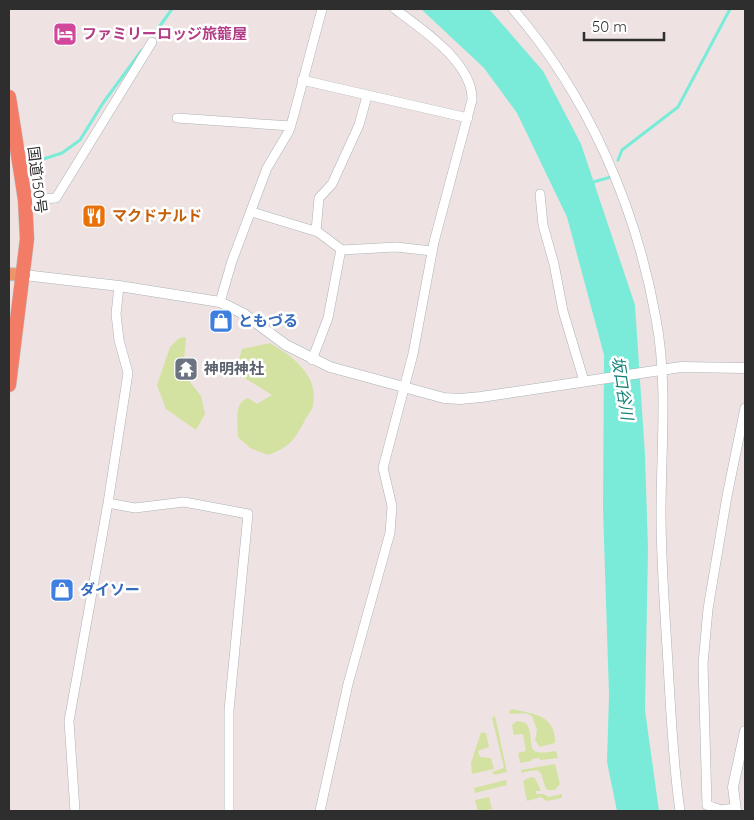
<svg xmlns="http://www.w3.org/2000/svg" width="754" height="820" viewBox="0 0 754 820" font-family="Quicksand,'Noto Sans JP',sans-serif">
	<rect width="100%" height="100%" fill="#eee3e2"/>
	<!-- green -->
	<path fill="#d3e2a1" d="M186,337L184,360L187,378L201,396L205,414L196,430L166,409L157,385L170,347L179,338Z
		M270,343C292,356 319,375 313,405C312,411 306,417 304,422C294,441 288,448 268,455L250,448L238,437C238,424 233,402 248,398L257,404L272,395L235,372L242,349Z
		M512,709C534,714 556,715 555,743L540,747L535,740L537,730L532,716L525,713L510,714L509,711Z
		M495,716L507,772L494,775L492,772L504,768L492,718Z
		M517,721L526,723C538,741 519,758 556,751L558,758L540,760L539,758L532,759L531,761L520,763L518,753L526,751L523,734L514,735L512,725Z
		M481,732L486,733L489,747L478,751L480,757L491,758L494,769L472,774L471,763Z
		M555,764L560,784L555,790H547C539,775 546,766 522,773L521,770Z
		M531,777L535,778L541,791H536V794H544L548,797L562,794V798L546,801L541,797L527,801L523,781Z
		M506,780L507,785L475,793L474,788Z
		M489,797L492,809L478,811L475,800Z"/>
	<!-- water -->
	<path fill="#7aebd9" d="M421,9H489L543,71L581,144L635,305L645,455L648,549L645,710L659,811H617L607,762L609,695L603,509L604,355L567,217L517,113L484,68Z"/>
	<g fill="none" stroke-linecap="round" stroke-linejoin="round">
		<!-- stream -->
		<path stroke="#7aebd9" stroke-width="3" d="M149,41L172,9
			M618,160L622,150L678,107L730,9
			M31,163L62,153L80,140L103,103L142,50
			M593,187V182L611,177"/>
		<!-- minor casing -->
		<g stroke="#abb2b5" stroke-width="10">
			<path id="minor" d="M513,9C588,96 636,206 656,319C668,382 661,449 661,513C661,563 665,614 668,664C671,714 673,763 680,811
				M302,80L468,118
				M177,118L291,126
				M540,194L543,225L554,264L563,311L584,381
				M25,200L56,198L152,42
				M252,212L318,232L342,250L396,247L432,251
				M316,231L319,198L332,184L359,125L367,96
				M220,302L232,261L267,168L289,131L293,118L322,9
				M312,360L328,318L341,249
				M108,503L135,508L184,502L248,514L229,710V811
				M735,808L721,810L707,805L703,664L708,609L727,496L745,408
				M75,811L69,721L108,503L128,373L119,340L116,314L119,286
				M320,811L348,684L390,533L392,506L383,468L413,354L434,242L472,100C473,63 422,29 395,9"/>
		</g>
		<!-- tertiary casing -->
		<g stroke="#abb2b5" stroke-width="11">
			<path id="tertiary" d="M24,275L119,286L220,302L244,314L286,345L330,367L444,398L460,399L481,397L681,367L745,368
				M736,811L733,787L745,731"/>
		</g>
		<!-- primary casing -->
		<g stroke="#c4c4c4" stroke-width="14">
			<path id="primary" d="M9,274L24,275"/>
		</g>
		<!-- trunk casing -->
		<g stroke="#c4c4c4" stroke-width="15">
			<path id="trunk" d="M9,97L25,200L27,239L9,385"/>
		</g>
		<!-- minor -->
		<use href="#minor" stroke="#fff" stroke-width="9"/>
		<!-- tertiary -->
		<use href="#tertiary" stroke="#fff" stroke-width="10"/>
		<!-- primary -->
		<use href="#primary" stroke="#ec9569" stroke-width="12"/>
		<!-- trunk -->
		<use href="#trunk" stroke="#f27c66" stroke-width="14"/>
	</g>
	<!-- icons -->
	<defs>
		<g id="hotel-square" transform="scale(1.25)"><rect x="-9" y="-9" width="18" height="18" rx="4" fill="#d1479c" stroke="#fff"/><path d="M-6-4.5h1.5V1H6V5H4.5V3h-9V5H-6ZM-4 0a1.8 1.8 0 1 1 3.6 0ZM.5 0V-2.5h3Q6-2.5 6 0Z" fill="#fff"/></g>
		<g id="restaurant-square" transform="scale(1.25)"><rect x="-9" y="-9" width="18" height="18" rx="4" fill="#e8710a" stroke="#fff"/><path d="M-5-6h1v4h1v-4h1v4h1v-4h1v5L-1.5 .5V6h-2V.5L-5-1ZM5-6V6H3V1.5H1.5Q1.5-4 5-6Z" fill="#fff"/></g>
		<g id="shop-square" transform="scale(1.25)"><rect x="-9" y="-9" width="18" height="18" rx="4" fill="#3f7fe0" stroke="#fff"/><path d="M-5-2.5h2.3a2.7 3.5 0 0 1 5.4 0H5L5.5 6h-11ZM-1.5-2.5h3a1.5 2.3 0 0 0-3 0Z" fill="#fff"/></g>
		<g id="temple-square" transform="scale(1.25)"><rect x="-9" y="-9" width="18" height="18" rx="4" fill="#6b7280" stroke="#fff"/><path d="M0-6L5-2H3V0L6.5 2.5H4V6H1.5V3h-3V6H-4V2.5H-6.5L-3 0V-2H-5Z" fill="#fff"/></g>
	</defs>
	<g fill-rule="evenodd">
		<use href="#hotel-square" x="65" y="34"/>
		<use href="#restaurant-square" x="94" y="216"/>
		<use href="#shop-square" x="221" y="321"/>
		<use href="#temple-square" x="186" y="369"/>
		<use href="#shop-square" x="62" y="590"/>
	</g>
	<g text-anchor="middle" stroke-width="5" stroke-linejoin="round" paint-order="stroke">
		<!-- hotel labels -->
		<g font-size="15" font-weight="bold" fill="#b23c85" stroke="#fff" text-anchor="start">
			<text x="82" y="39">ファミリーロッジ旅籠屋</text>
		</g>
		<!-- street labels -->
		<g font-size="15" fill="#2e2e2e" stroke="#fff">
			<text transform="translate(37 180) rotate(83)" y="5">国道150号</text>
		</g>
		<!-- food labels -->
		<g font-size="15" font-weight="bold" fill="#c56008" stroke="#fff" text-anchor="start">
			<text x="112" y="221">マクドナルド</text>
		</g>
		<!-- shop labels -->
		<g font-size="15" font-weight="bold" fill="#366cbe" stroke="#fff" text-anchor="start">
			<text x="238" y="326">ともづる</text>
			<text x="80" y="595">ダイソー</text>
		</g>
		<!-- worship labels -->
		<g font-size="15" font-weight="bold" fill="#5b616d" stroke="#fff" text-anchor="start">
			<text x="204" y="374">神明神社</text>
		</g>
		<!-- water labels -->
		<g font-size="16" font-style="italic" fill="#138177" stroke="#fff">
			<text transform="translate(623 388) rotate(81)" y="6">坂口谷川</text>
		</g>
	</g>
	<!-- border -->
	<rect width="754" height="820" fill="none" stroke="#2e2e2e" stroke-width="20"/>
	<!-- scale -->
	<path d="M584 32v8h80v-8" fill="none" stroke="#2e2e2e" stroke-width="2.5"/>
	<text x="592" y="32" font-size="15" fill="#2e2e2e" stroke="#ffffff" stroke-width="4" paint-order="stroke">50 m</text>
</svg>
